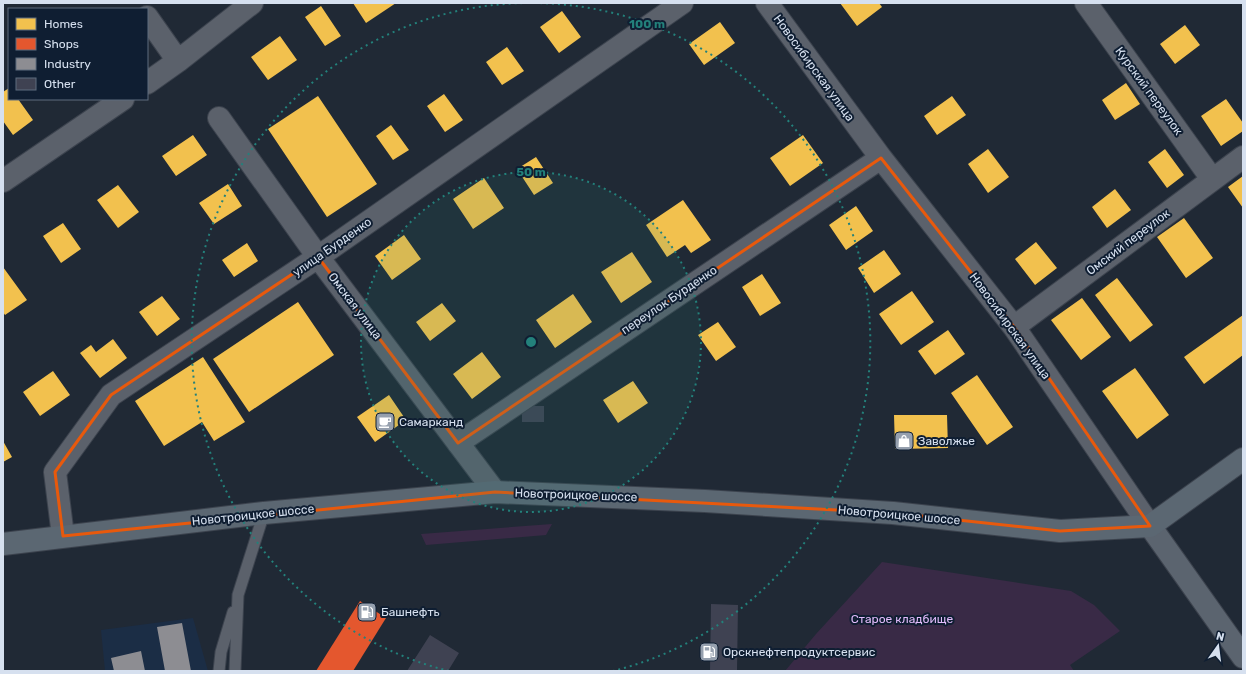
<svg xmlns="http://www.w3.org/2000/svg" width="1246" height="674" viewBox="0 0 1246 674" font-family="Rubik,sans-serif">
	<rect width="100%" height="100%" fill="#202935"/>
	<!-- built -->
	<path fill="#1b2d45" d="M193,618L208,671H105L101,630Z"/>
	<!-- green -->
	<path fill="#392a46" d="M552,524L546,535L426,545L421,534Z
		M882,562L1071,591L1094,605L1120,631L1070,665L1074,671H785L816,634Z"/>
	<!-- homes -->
	<path fill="#f2c14e" d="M353,3H396L366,23Z
		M840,3H879L882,7L857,26Z
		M321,6L341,36L325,46L305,17Z
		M562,11L581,37L559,53L540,27Z
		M720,22L735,43L704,65L689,44Z
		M1185,25L1200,45L1175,64L1160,44Z
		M280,36L297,60L268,80L251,57Z
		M507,47L524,71L502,85L486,62Z
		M1126,83L1140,104L1115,120L1102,100Z
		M9,88V99H18L33,120L13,135L3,121V92Z
		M444,94L463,120L445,132L427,106Z
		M318,96L377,184L327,217L268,129Z
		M952,96L966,115L937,135L924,116Z
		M1226,99L1243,123V131L1221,146L1201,116Z
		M391,125L409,150L393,160L376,136Z
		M193,135L207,155L176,176L162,156Z
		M803,135L823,163L790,186L770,158Z
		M988,149L1009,177L988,193L968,164Z
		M1165,149L1184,175L1167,188L1148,162Z
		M536,157L553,183L534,195L517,169Z
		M1243,176V208L1228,187Z
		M484,178L504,208L473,229L453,199Z
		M228,184L242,206L214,224L199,203Z
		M118,185L139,212L118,228L97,200Z
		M1115,189L1131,210L1107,228L1092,207Z
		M683,200L711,240L691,253L685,245L667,257L646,225Z
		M856,206L873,231L846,250L829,225Z
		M1184,218L1213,258L1186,278L1157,237Z
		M63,223L81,249L61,263L43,236Z
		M404,235L421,259L392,280L375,256Z
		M1036,242L1057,268L1035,285L1015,259Z
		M247,243L258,261L234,277L222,260Z
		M884,250L901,274L874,293L858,268Z
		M632,252L652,282L621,303L601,272Z
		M3,267L27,300L5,315L3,312Z
		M762,274L781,303L760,316L742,287Z
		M1117,278L1153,325L1130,342L1095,295Z
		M912,291L934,322L901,345L879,314Z
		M573,294L592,322L555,348L536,320Z
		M162,296L180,319L157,336L139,312Z
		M1082,298L1111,337L1081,360L1051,320Z
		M298,302L334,355L249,412L213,359Z
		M442,303L456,321L430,341L416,322Z
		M1243,315V355L1204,384L1184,357Z
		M718,322L736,347L716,361L698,335Z
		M948,330L965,354L935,375L918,351Z
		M113,339L127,358L100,378L80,353L91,345L96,352Z
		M482,352L501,377L472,399L453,374Z
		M203,357L245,422L214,441L202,422L164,446L135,401Z
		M1135,368L1169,415L1137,439L1102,391Z
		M53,371L70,395L40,416L23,392Z
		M977,375L1013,427L987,445L951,393Z
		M633,381L648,403L618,423L603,400Z
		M389,395L406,420L375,442L357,417Z
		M894,415H947L948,448L895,449Z
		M3,441L12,457L3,462Z"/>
	<!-- shops -->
	<path fill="#e4572e" d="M360,601L386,618L353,671H316Z"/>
	<!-- industry -->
	<path fill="#8d8d92" d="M182,623L191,671H165L157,627Z
		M141,651L145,671H114L111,658Z"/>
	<!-- building -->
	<path fill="#3f4252" d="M522,406H544V422H522Z
		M711,604L738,605L737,671H710Z
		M430,635L459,653L448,671H407Z"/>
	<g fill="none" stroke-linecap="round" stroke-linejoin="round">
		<!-- service casing -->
		<g stroke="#3c434e" stroke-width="13">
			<path id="service" d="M219,671L221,652L233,612
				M235,671L238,595L264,513"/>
		</g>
		<!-- minor casing -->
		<g stroke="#3c434e" stroke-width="24">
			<path id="minor" d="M767,3L881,158L1014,327L1150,526
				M1086,3L1212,179
				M147,17L178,61
				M147,83L178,61L252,3
				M219,118L318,257L495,492
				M3,181L123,99
				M1014,327L1243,157
				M458,443L881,158
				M63,536L55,472L111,395L318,257L682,3"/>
		</g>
		<!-- secondary casing -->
		<g stroke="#3c434e" stroke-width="24">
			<path id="secondary" d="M1150,526L1243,657"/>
		</g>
		<!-- primary casing -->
		<g stroke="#3c434e" stroke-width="24">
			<path id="primary" d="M3,544L264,513L495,492L705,501L893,513L1060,531L1150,526L1243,459"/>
		</g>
		<!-- service -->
		<use href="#service" stroke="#5b616b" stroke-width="11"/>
		<!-- minor -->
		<use href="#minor" stroke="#5b616b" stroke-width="22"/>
		<!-- secondary -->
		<use href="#secondary" stroke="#5b646f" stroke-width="22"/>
		<!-- primary -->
		<use href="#primary" stroke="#5b6772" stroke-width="22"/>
	</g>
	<!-- marked area -->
	<path fill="none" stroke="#e8590c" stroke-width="3" stroke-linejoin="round" d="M881,158L1014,327L1150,526L1060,531L893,513L495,492L63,536L55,472L111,395L318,257L458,443Z"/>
	<!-- distance rings -->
	<circle cx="531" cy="342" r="170" fill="#23817b" fill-opacity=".12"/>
	<g fill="none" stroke="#23817b" stroke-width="2" stroke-dasharray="2 4">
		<circle cx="531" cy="342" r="170"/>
		<path d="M449 671A339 339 0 0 1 528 3M534 3A339 339 0 0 1 613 671"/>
	</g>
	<!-- icons -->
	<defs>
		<g id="cafe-square" transform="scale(1)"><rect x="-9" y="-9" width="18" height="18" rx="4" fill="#96a0ae" stroke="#0f1e32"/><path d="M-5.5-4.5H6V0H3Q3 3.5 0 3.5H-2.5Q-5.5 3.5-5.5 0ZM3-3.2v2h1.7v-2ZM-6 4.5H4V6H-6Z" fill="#fff"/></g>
		<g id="shop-square" transform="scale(1)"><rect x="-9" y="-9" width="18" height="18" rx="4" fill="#96a0ae" stroke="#0f1e32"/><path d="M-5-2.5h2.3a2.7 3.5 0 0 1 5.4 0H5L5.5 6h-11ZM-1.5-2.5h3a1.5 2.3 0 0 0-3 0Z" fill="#fff"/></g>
		<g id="fuel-square" transform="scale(1)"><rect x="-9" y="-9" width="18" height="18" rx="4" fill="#96a0ae" stroke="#0f1e32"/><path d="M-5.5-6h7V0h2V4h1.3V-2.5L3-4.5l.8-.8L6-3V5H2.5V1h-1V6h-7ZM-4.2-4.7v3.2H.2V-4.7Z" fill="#fff"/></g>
	</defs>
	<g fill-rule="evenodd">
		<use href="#cafe-square" x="385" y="422"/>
		<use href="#shop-square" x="904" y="441"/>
		<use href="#fuel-square" x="367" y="612"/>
		<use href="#fuel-square" x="709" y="652"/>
	</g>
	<g text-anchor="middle" stroke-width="4" stroke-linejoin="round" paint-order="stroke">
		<!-- street labels -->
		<g font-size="12" fill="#d6e0ef" stroke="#0f1e32">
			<text transform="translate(814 68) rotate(54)" y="4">Новосибирская улица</text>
			<text transform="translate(1149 91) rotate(54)" y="4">Курский переулок</text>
			<text transform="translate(1128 242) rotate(-37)" y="4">Омский переулок</text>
			<text transform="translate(332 247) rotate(-35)" y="4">улица Бурденко</text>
			<text transform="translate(669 300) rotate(-34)" y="4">переулок Бурденко</text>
			<text transform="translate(355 306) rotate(53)" y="4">Омская улица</text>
			<text transform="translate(1010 326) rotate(54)" y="4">Новосибирская улица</text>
			<text transform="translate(576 495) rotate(2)" y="4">Новотроицкое шоссе</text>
			<text transform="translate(253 515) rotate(-6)" y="4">Новотроицкое шоссе</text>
			<text transform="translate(899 515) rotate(5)" y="4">Новотроицкое шоссе</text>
		</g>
		<!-- poi labels -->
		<g font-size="12" fill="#d6e0ef" stroke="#0f1e32" text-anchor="start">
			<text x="399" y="426">Самарканд</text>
			<text x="918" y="445">Заволжье</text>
			<text x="381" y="616">Башнефть</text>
			<text x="723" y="656">Орскнефтепродуктсервис</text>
		</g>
		<!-- park labels -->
		<g font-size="12" fill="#e3bcfc" stroke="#0f1e32">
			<text x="902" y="623">Старое кладбище</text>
		</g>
	</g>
	<circle cx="531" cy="342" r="6" fill="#23817b" stroke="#0f1e32" stroke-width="2"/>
	<g font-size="12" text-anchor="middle" font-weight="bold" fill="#23817b" stroke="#0f1e32" stroke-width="4" stroke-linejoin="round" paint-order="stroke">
		<text x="647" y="28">100 m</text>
		<text x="531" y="176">50 m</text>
	</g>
	<!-- border -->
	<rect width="1246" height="674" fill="none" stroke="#d6e0ef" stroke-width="8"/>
	<!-- legend -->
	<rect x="8" y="8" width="140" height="92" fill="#0f1e32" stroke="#5f6c7e"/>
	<rect x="16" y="18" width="20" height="12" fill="#f2c14e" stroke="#5f6c7e"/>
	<text x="44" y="28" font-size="12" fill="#d6e0ef">Homes</text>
	<rect x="16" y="38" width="20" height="12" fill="#e4572e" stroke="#5f6c7e"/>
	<text x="44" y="48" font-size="12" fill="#d6e0ef">Shops</text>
	<rect x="16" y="58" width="20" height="12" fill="#8d8d92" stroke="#5f6c7e"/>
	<text x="44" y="68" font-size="12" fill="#d6e0ef">Industry</text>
	<rect x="16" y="78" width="20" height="12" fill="#3f4252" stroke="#5f6c7e"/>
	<text x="44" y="88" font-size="12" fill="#d6e0ef">Other</text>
	<!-- north arrow -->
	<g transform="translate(1218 646) rotate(14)" stroke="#0f1e32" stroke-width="3" paint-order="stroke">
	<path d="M0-3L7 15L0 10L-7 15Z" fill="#d6e0ef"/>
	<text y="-6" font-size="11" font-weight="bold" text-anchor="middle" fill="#d6e0ef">N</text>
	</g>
</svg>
